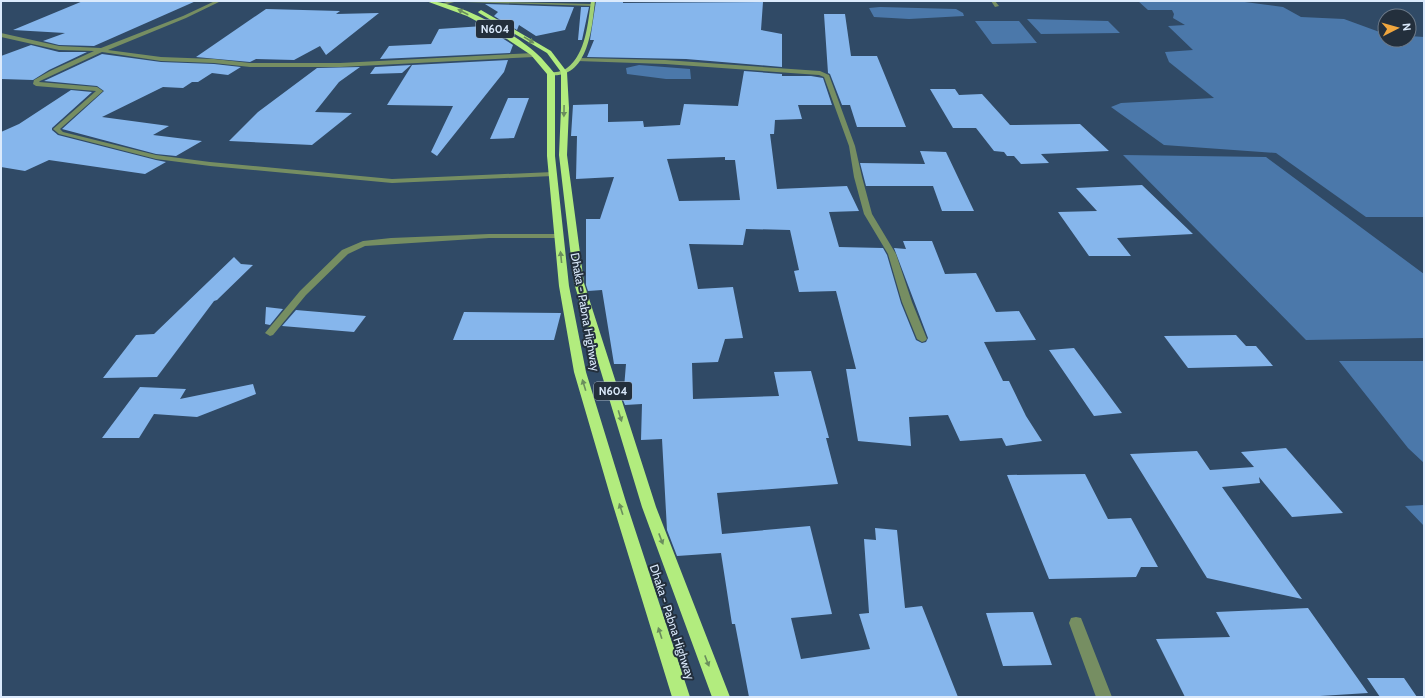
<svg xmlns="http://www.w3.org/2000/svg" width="1425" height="698" viewBox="0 0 1425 698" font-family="Cabin,sans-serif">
	<rect width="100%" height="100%" fill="#304a66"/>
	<!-- water -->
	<path fill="#4b78aa" d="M1138,1H1237L1283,7L1301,17L1344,19L1385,34V40H1409V36L1424,37V217H1366L1276,153L1164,145L1111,107L1121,103L1214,98L1169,62L1165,52L1193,50L1168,26L1185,25L1173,18L1174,14L1172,10H1148Z
		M880,7L956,9L963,13L964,16L909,19L874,17L869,8Z
		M1027,19L1108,21L1120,33L1041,34Z
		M975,21H1019L1037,43L992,44Z
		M639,65L690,69L691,79H666L627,74L626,68Z
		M1123,155L1266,157L1424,274V338L1306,340Z
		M1339,361H1424V463L1408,448Z
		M1424,505V526L1405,506Z"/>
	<!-- building -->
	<path fill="#86b6ec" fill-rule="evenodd" d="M83,1H196L94,46L59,45L43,41L65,33L13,30Z
		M596,1H623V3L763,2L761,30L782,34V67L686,59L587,57L594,40H590Z
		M485,4L574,7L565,30L536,36L519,25L517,30L494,16L498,12Z
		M581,7H589L582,40H578Z
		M266,9L340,11L336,14L379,13L326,55L320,46L294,60L256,59L250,62L196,57Z
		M824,14H845L851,56H877L906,127H857L850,105H842L830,74L828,73Z
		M483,26L513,45L510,53L380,59L389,46L431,44L439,29Z
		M31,45L59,52H87L49,70L33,80L1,79V56Z
		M102,54L161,62L214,64L241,67L228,75L212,73L198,82H192L183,88L163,87L102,117L169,126L153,135L202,141L176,156L156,154L62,129L104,91L97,86L44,81Z
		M508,60L504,72L437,156L431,152L453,106L387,105L412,65Z
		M411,65L402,73L370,74L375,67Z
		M360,67L339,82L315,112L352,113L312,145L229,141L258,112L317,68Z
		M744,71L782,74V76H811L823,78L832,105H798L802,119L775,120L774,134H770L777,189L847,186L859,211L829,212L839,247L883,248L887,255L901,303L916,340L922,343L926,342L928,338L894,248L906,249L903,241H932L945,274L976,273L996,312L1019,311L1036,340L984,342L1003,381H1009L1026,416L1042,441L1006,446L1002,438L960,441L948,415L909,417L911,446L858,441L846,369H856L836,291L799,292L794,271L799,270L790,230L746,229L743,245L689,244L698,289L733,287L743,338L725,339L718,362L692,363L693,399L779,396L774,372L811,371L829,438H826L838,484L717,493L722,534L810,526L832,614L791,618L801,659L870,649L859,614L869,613L864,539L876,540L875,528L897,530L905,608L922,606L958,697H749L735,624H732L721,553L677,556L667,530L662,439L641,440L642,404L625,405L623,400L626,364H614L602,290L588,291L586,285V219H600L614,177L576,179L577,136H571L573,105L608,104V122L643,121L644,127L680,125L684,104L738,106ZM725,157V160H735L740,200L679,201L667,159Z
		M930,89H955L959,95L982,94L1010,125L1080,124L1109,151L1041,154L1049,163L1021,164L1014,156H1007L1004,152L994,151L976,128H953Z
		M71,90L92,92L52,128V130L58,135L156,160L166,162L145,174L49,160L25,171L1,167V132L19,124Z
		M508,98H529L514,138L490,139Z
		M920,151L946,152L974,211H942L933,186H866L860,163L925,164Z
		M1142,185L1193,234L1117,238L1131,256H1089L1058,212L1097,211L1076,188Z
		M234,257L241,264L253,265L217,300L214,301L157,377L103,378L136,335L154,334Z
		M266,307L283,309L270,325L265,324Z
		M296,310L366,316L354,332L282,326Z
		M464,312L561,313L554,340H453Z
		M1236,335L1246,346H1256L1273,366L1188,368L1164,336Z
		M1074,348L1122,413L1094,416L1049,350Z
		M253,384L256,394L197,417L154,414L139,438H102L140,387L186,389L180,399Z
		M1286,448L1343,513L1292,517L1259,477L1260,483L1222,487L1302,599L1207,578L1130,454L1197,451L1210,470L1254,467L1241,452Z
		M1085,474L1108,519L1131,518L1158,567H1141L1136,577L1049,579L1007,475Z
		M1308,608L1368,693L1320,696L1321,697H1185L1156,639L1230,637L1216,612Z
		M1033,612L1052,665L1003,666L986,613Z
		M1367,678H1404L1417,697H1380Z"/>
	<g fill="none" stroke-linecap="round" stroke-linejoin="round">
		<!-- minor -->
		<path fill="#768e62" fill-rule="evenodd" d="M215,1H221L186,18L108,50L161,57L214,59L250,63H340L534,53L537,55L534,57L340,67H250L214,63L161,61L102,52L40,81L39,82L97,87L103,91L60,129L63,132L156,155L210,162L392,179L553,172L557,174L553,176L392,183L210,166L156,159L59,134L53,129L96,91L36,86L33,84L34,80L50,71L94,51L59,50L1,37V33L59,46L101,48L183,16Z
			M450,1H458L443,5L441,4Z
			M463,1L593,4L595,5L593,6L465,2Z
			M991,1H995L999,6L995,7Z
			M579,58L665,60L820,71L829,75L855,146L862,177L872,214L896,254L912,302L927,339L925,341L922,342L917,339L902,302L888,254L864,214L854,177L849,146L824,77L819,75L665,64L577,61V59Z
			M489,234H559L563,236L559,238H489L365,246L348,254L306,295L273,335L270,336L265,333L300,291L342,250L363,241L391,238Z
			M1076,617L1081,618L1083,623L1112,697H1096L1069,623L1071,618Z"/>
		<!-- major -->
		<path fill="#a1d177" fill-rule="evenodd" d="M591,1H595C592,29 588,80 549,75V73C555,72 562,72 567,68C586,54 588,22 591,1Z"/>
		<!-- highway -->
		<path fill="#b2ec7e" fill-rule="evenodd" d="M426,1C459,1 512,32 536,53C543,59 549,67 555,74V156L569,286L586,372L626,502L690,697H672L612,502L574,372L559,286L547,156V74L531,55L495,31L467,16Z
			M481,10L551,51L567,72L569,108L567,155L584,283L656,507L730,697H712L642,507L574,283L559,155L561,108V72L547,53L479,13L478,12Z"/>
	</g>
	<!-- one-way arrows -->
	<defs><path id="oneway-solid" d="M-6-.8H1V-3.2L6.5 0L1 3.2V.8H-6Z"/></defs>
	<g fill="#6a8e5d">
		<use href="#oneway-solid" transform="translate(463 12) rotate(-153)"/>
		<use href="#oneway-solid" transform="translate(529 40) rotate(32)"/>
		<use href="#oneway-solid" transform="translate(564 111) rotate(91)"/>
		<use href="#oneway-solid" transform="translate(561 257) rotate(-96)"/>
		<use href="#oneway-solid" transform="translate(584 385) rotate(-107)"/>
		<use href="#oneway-solid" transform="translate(620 416) rotate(73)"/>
		<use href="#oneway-solid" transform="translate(621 509) rotate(-108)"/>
		<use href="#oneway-solid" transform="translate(661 539) rotate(69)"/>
		<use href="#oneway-solid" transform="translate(660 633) rotate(-108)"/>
		<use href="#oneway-solid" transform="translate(707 661) rotate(69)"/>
	</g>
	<g text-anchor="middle" stroke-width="4" stroke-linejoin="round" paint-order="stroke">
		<!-- shield labels -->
		<g fill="#232f3c" stroke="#a4b2c2" stroke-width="1">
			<rect x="476" y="20" width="38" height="18" rx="3"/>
			<rect x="594" y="382" width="38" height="18" rx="3"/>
		</g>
		<g font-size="11" font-weight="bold" fill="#dbeafc">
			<text x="495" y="33">N604</text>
			<text x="613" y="395">N604</text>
		</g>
		<!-- street labels -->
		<g font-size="12" fill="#dbeafc" stroke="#232f3c">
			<text transform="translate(585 312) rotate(80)" y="4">Dhaka - Pabna Highway</text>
			<text transform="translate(672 622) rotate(72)" y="4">Dhaka - Pabna Highway</text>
		</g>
	</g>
	<!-- border -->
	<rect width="1425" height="698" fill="none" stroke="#dbeafc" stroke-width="4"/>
	<!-- north arrow -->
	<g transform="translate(1397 28) rotate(84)"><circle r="19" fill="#232f3c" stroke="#6d7a89"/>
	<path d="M0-3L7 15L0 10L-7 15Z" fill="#f0a63e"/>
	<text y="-6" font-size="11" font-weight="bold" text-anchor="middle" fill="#dbeafc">N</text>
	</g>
</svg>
